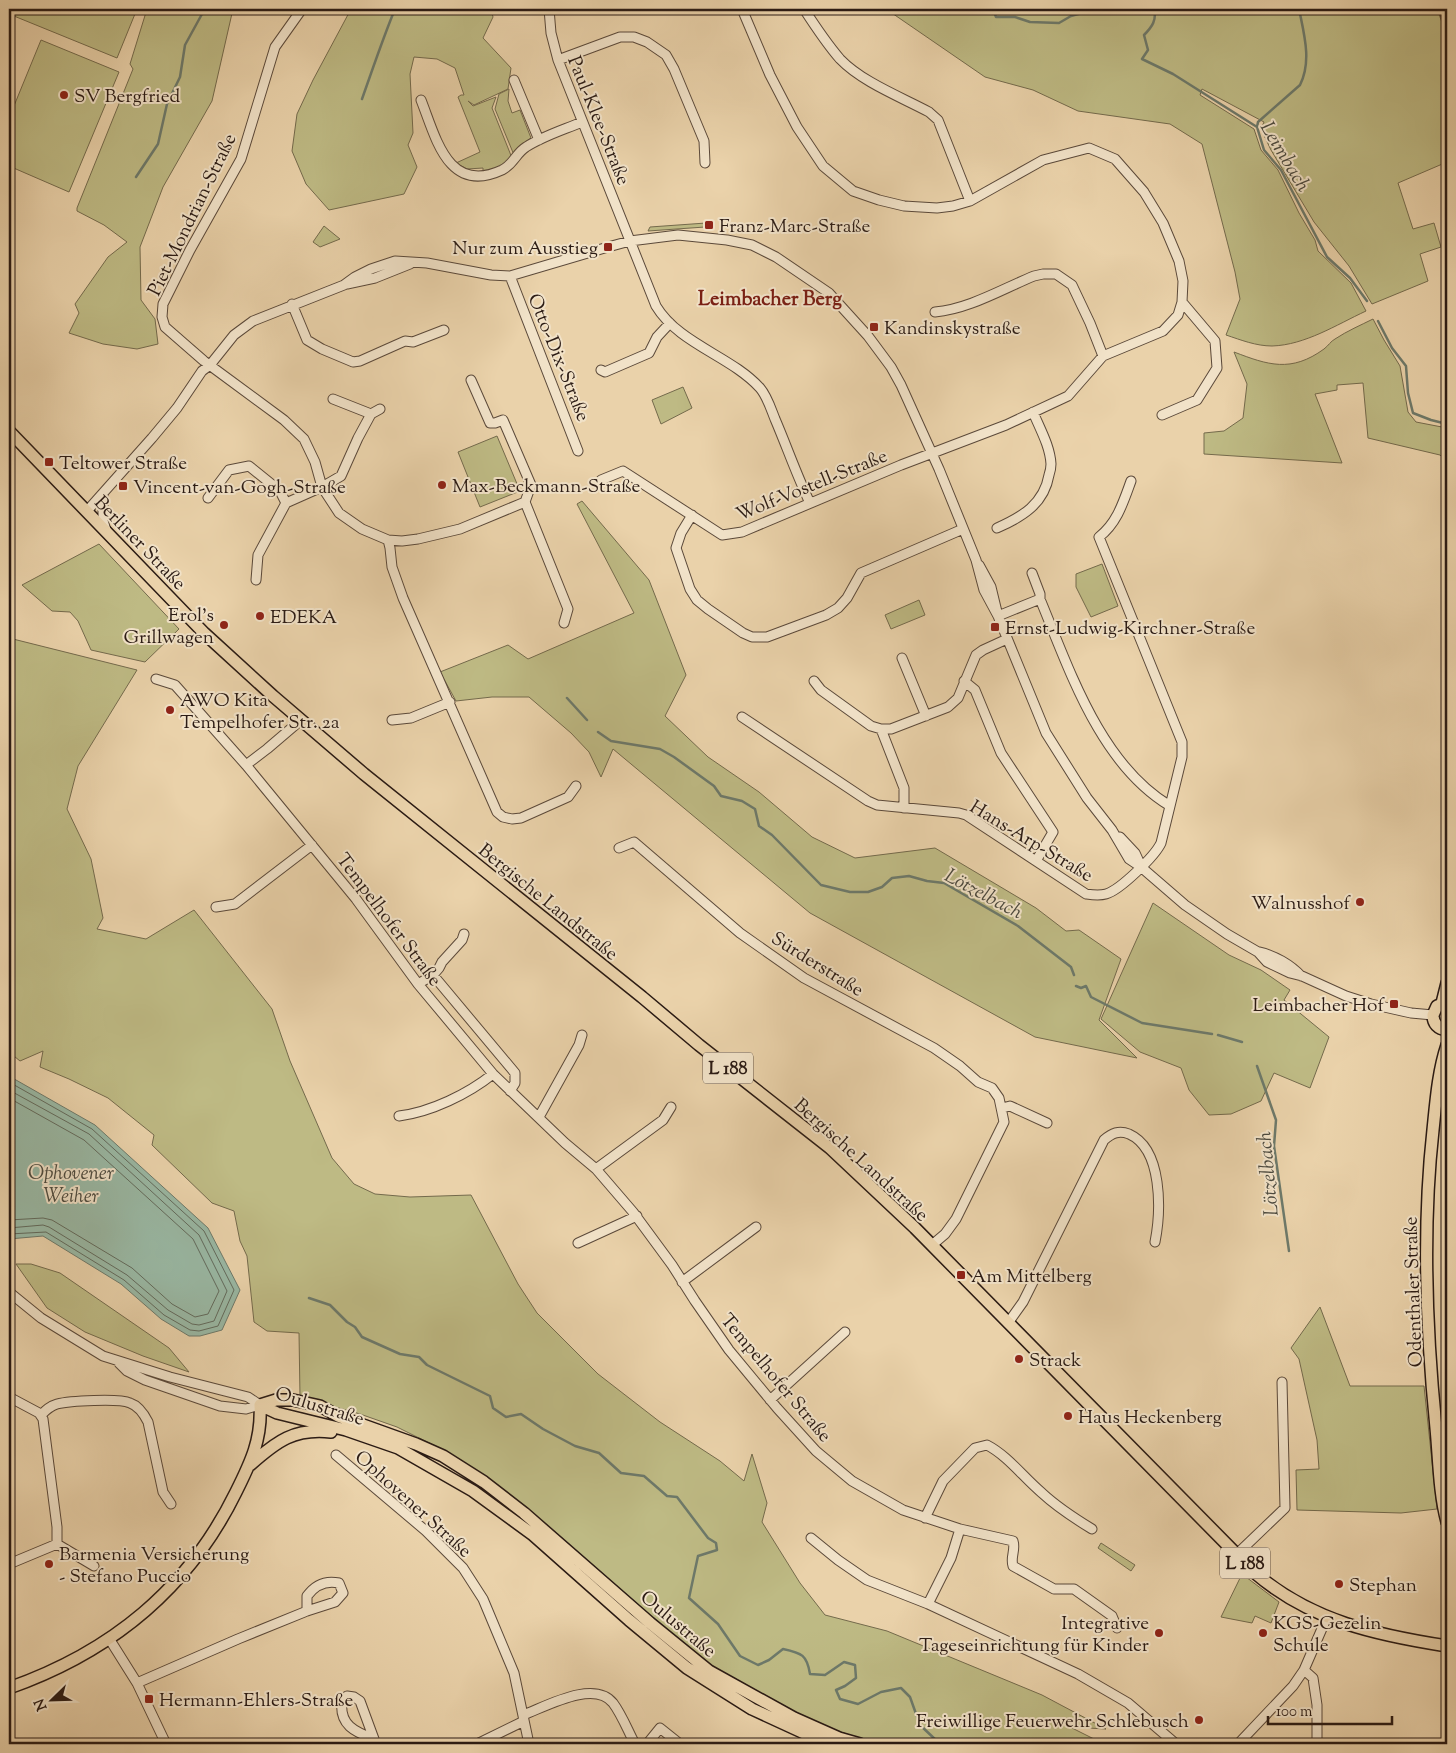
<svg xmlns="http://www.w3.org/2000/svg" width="1456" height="1753" viewBox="0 0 1456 1753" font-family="'Sorts Mill Goudy',serif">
	<rect width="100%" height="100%" fill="#ead2aa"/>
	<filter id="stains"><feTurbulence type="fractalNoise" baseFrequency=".004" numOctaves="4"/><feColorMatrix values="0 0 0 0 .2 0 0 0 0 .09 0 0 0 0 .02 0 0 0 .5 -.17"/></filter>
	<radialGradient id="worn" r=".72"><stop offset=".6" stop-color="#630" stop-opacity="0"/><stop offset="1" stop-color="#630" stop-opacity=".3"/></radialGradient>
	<!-- green -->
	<path fill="#beba84" stroke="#746a4c" d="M9,9H137L117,58L9,14Z
		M147,9H233L212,101L163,187L140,247L141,300L155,319L158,344L137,349L103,344L69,333L79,313L75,304L108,257L127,242L104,225L77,211V208L133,69L130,64Z
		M351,9H491L493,17L483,38L511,68L508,89L474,105L468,101L473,106L496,97L492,108L512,158L504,165L483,173V168L467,169L456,163L480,152L458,97L461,95H464L455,68L437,59L414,57L410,74L413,133L408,145L417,167L404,194L329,210L306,184L292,151L297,114L313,80Z
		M886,9H1437L1447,36V162L1398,183L1413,229L1434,223L1441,247L1420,254L1428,281L1372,304L1349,266L1314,222L1271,150L1261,129L1264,122L1202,89L1200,95L1254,129L1261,150L1278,170L1299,213L1315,240L1318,251L1351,283L1366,311C1336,325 1305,345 1272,346C1256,346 1241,340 1226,335L1240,299L1235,272L1202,144L1170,124L1078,111L1033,90L985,77Z
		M41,40L119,72L69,192L9,166V118Z
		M509,89L508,101L512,113L520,110L531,138L521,145L514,155L495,109L499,94Z
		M706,223L705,227L648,231L650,227Z
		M324,226L340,239L320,247L313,242Z
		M1373,319L1384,340L1400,366L1408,412L1416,422L1447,428V470V462L1440,455L1368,438L1363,383L1337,385V390L1315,394L1342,463L1204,454V433L1224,431L1243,418L1247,384L1234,352C1268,365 1291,373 1324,349C1328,346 1331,341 1335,339C1347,331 1361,325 1373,319Z
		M683,387L692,408L661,424L652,400Z
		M497,436L520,491L480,507L458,452Z
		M582,501L649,580L686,675L665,716L708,757L759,792L812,837L855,858L935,848L1036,908L1066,931L1079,930L1121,959L1099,1020L1137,1058L1035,1037L810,913L613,749L601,777L589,752L571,733L529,697H492L456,701L440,672L508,645L528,659L634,613L577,504Z
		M99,544L179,629L145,662L91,650L78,621L70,612L52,611L22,585Z
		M1102,564L1118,606L1091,617L1076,587V574Z
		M919,600L925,615L891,629L885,615Z
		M9,634L13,639L137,670L78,766L67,809L91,859L103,918L97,929L146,939L194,910L272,1009L290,1061L332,1158L354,1184L375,1194L410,1197L471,1195L518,1284L537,1313L598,1374L660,1422L720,1461L744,1481L752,1454L767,1503L762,1522L800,1583L825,1615L887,1631L1042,1695L1106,1729L1070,1727L1104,1744H875L816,1723L774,1703L726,1675L700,1657L650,1616L552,1530L479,1472L449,1453L397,1427L360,1414L300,1397L299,1333L267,1331L254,1322L247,1256L240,1241L234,1211L212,1203L152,1145L154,1135L108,1098L69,1079L40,1067L43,1051L20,1061L9,1052Z
		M1153,903L1229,955L1261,970L1290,990L1284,1000L1329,1037L1310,1088L1274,1073L1261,1101L1231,1114L1209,1115L1189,1090L1181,1068L1140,1052L1101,1019Z
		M16,1264H31L60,1273L169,1348L189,1372L143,1356L85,1332L47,1308Z
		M1320,1307L1350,1386H1424L1437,1509L1401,1513L1297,1510L1296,1470L1319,1469L1317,1440L1299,1359L1291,1348Z
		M1101,1543L1135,1565L1131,1571L1098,1548Z
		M1242,1574L1279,1602L1271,1623L1255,1616L1252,1623L1221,1617Z"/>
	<!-- water -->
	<path fill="#99b8a4" stroke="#6d796a" d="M9,1076L95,1125L208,1228L240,1290L222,1330L200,1336H189L161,1319L121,1284L43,1236L9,1239Z"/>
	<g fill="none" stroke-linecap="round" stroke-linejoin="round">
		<!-- shore -->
		<path stroke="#626a5c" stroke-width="1" d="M9,1082L92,1129L204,1231L234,1290L218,1326L199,1331L190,1330L164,1315L124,1280L46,1232L9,1234
			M9,1090L89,1134L199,1235L227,1291L214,1321L199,1325L192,1324L168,1310L127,1275L49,1227L43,1225L9,1228
			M9,1098L84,1140L193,1239L219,1291L208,1314L195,1317L172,1304L132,1268L52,1220L43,1218L9,1220"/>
		<!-- stream -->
		<path stroke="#6d796a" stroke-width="2.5" d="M993,9L996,17H1015L1030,22L1059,23L1071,16L1082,13L1114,12L1116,9
			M1154,9C1157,20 1152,27 1144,35L1148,50L1142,59L1173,74L1257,127L1264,150L1281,170L1327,257L1350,278L1367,301
			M362,99C373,68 383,38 395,9
			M1257,127L1258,122L1300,85C1312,61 1304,34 1299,9
			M136,177L158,144L167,104L180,77L185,45L202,14L201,9
			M1378,321L1392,348L1406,366L1408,393L1413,413L1431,420L1447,424
			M567,698L587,720
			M598,732L611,741L660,749L674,757L714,786L721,796L742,801L755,809L759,826L772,835L821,885L850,892H868L882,887L892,878L909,876L927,881L944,883L1018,926L1071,967L1074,975
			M1076,986L1081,988L1086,986L1091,997L1142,1023L1212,1034
			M1218,1035L1242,1042
			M1257,1066L1276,1120L1274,1146L1289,1251
			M309,1298L330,1305L347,1322L355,1327L362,1337L400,1354L419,1357L427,1365L490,1396L493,1408L506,1417L521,1414L543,1429L575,1446L599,1453L621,1473L644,1476L667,1496L677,1497L708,1538L716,1543L717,1550L698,1556L689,1598L718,1624L740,1656L758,1665L769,1660L783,1649C802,1653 807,1655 810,1674L825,1675L844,1662L855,1665L856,1678L845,1686L836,1690L840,1699L858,1704L881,1692L901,1688L910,1697L920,1725L938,1742"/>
		<!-- minor casing -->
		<g stroke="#5b493a" stroke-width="11">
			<path id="minor" d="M302,9L275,47L241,159L190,250L163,304L162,317L165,327L204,361L284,420L304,439L315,462L322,487L339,513L362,529L388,540L402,541L418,539L460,529L525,502
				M549,9L551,33L558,60L656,306C679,344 731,356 760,388C767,396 771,409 775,419C787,447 797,476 810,503
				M804,9C815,26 827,44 840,59C862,82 901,97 929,112L938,120L970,201
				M1443,9L1447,19
				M558,60L620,37H634L647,42L666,55L674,69L704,141L705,163
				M514,80L539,140
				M421,100C436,138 448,195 502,170C514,164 516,153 526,147C543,136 563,130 582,122
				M510,276L578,451
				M347,284L375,278L410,264
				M292,304L307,340L322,349L353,362L360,361L405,341L413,342L444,330
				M935,312C969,309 1002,289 1034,276L1043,274H1056L1072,285L1090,323L1103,356
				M601,370L605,372L649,353L657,337L670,323
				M471,380L490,423H495L503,420L531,485L525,502
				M333,399L371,414
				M1162,415L1197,400L1217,368L1215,341L1182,302
				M601,480L623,471L722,535L742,532L901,465L1006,425L1068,396L1103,356L1163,331L1178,315L1182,302L1183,281L1179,261L1163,223L1144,192L1115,159L1089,148L1043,160L970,201L953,206L937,208L904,206L879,200L853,191L823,166L797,127L770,75L742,9
				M103,493V521L106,530
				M208,498L229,470L249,466L280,491L286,503
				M525,502L568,609L564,623
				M87,511L152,438L177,408L202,371L210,365L234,335L253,321L344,285L355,277L371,269L395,261L427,263L491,275L510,276L608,247L630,241L678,235L727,240L752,245L776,257L829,293L868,336L891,367L901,385L939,469L976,560L984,590L998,616
				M692,515L681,533L676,548L690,589L697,600L708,609L743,633L752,637H767L826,615L838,608L847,598L861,573L963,529
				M997,528C1022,517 1044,504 1049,475C1050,472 1051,467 1051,464C1050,446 1040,429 1033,412
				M388,540L390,548L392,567L403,598L497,812L503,817L512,819L521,818L568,797L576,786
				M979,565L991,587L998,616L1046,733L1087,798L1112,830L1129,859L1141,867L1185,905L1227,934L1258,952L1267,962L1290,973L1302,976L1346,996L1371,1004L1411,1013L1433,1015
				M1032,573L1040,594V599
				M256,580L258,555L286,503L322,487L341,476L358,438L371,414L380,409
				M998,616L1040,599C1070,671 1100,764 1170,806
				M902,658L926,716
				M156,679L175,685L246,765L356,899L418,984L493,1074L565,1143L596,1169L633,1212L672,1265L695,1301L729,1350L777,1408L816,1451L852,1481L903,1510L960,1529L1013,1541C1016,1550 1010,1557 1013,1566L1054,1589H1074L1112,1616L1117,1628
				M814,681L821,690L871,726L881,729H891L948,707L958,698L976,655L983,650L1007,639
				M964,681L975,690L1001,753L1053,832L1036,861
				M742,717L868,801L877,805L959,813L966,815L1086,894C1093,895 1099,896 1106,894C1120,890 1155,856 1161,843L1182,757V742L1099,537C1117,523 1123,503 1131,481
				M392,720L411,718L450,702
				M881,729L904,788V808
				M246,765L267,749L301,720
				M1120,837L1135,853L1141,866
				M619,848L634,842L740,933L804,978L934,1048L960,1066L978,1082L992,1088L999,1098L1004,1122L956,1219L945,1234L932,1245
				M216,907L235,904L312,845
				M1259,952C1274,955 1291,965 1301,976
				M433,975L515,1073V1083L510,1091
				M418,984L433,975L439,968L442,962L462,940L464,934
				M1002,1108L1010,1106L1047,1123
				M399,1116C431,1112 468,1094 493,1074
				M539,1117L579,1045L582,1035
				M596,1169L663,1120L671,1107
				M578,1243L637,1216
				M682,1282L756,1227
				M9,1292L41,1318L103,1356L170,1377L248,1397L260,1405
				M1008,1323L1023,1302L1104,1140C1112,1133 1119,1130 1129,1134C1163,1149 1161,1211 1155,1242
				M119,1363L127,1371L145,1380L220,1406L246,1409L260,1405
				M9,1397L39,1413L43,1419L57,1527V1544L9,1564
				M770,1400L845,1332
				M41,1415C46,1410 50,1406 57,1404C69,1401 119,1398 130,1403C139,1406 144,1414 148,1422L163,1492L171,1504
				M336,1455L426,1531L463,1568L483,1599L514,1673L529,1744
				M925,1518L943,1481L975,1448L987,1445C1008,1456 1023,1477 1042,1493C1057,1507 1074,1518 1092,1529
				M811,1538L838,1560L867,1580L928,1604L1078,1674L1128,1703L1176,1744
				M57,1544L94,1566
				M1237,1554L1285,1508L1282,1382
				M928,1604L951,1558L960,1529
				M110,1640L137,1683L166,1744
				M1304,1670L1313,1678L1317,1705V1744
				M137,1683L238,1639L307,1611L335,1602L343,1593L339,1583C325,1580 315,1585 307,1596V1611
				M523,1715C545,1707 594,1679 613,1703C622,1715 628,1731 635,1744
				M374,1739C355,1732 339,1725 342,1701L347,1696L354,1697L360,1701L374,1739L376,1744
				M477,1744L524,1721
				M647,1744L660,1728L680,1744
				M1238,1744L1293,1686L1304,1670L1327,1617"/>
		</g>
		<!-- major casing -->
		<g stroke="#2b1b14" stroke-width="14">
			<path id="major" d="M9,431L204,633L273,696L364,774L642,997L699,1045L830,1148L915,1228L1255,1573C1311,1621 1376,1635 1447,1646
				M1447,1002L1437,1006L1433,1015C1433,1024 1438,1029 1447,1030
				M1442,1003L1447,983
				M1447,1045C1438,1072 1436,1101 1433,1130C1422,1229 1426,1329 1436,1428C1439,1459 1439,1492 1447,1522
				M260,1405L276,1400H293L320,1406L338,1416L416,1444L443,1456L484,1482L524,1513L650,1623L709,1671L794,1718L839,1738L860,1744
				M260,1405L277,1413L346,1430L398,1448L473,1491L532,1534L629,1620L687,1668L752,1709L828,1744
				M250,1465C277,1441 294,1428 331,1432
				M9,1688C111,1652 188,1590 236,1492C251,1462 262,1439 260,1405"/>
		</g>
		<!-- minor -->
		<use href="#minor" stroke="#f1e2c8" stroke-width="9"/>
		<!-- major -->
		<use href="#major" stroke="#ead2aa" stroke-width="11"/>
	</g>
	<!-- markers -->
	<g fill="#8f2418" stroke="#f1e2c8" stroke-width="2">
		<circle cx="64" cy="95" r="5"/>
		<rect x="704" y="220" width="10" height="10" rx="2.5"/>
		<rect x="603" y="242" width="10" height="10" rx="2.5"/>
		<rect x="869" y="322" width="10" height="10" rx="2.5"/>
		<rect x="44" y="457" width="10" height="10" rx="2.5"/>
		<circle cx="442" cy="485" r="5"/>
		<rect x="118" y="481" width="10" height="10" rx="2.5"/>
		<circle cx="260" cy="616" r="5"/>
		<circle cx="224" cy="625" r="5"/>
		<rect x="990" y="622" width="10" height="10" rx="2.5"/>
		<circle cx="170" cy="710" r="5"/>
		<circle cx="1360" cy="902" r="5"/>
		<rect x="1389" y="999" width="10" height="10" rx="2.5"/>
		<rect x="956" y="1270" width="10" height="10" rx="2.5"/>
		<circle cx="1019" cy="1359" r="5"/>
		<circle cx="1068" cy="1416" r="5"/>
		<circle cx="49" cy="1564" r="5"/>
		<circle cx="1339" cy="1584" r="5"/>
		<circle cx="1159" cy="1633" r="5"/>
		<circle cx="1263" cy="1633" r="5"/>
		<rect x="144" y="1694" width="10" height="10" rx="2.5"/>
		<circle cx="1199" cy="1720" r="5"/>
	</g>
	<g text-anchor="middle" stroke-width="4" stroke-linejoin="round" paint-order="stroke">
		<!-- shield labels -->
		<g fill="#f1e2c8" stroke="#66574a" stroke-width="1">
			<rect x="703" y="1052.5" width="50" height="31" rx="4"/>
			<rect x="1220" y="1547.5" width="50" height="31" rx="4"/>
		</g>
		<g font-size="18" font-weight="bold" fill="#2b1b14">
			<text x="728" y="1074">L 188</text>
			<text x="1245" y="1569">L 188</text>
		</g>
		<!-- poi labels -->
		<g font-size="19" fill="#2b1b14" stroke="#f1e2c8" text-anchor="start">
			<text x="74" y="102">SV Bergfried</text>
			<text x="719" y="232">Franz-Marc-Straße</text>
			<text x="598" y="254" text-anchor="end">Nur zum Ausstieg</text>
			<text x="884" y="334">Kandinskystraße</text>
			<text x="59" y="469">Teltower Straße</text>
			<text x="452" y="492">Max-Beckmann-Straße</text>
			<text x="133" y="493">Vincent-van-Gogh-Straße</text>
			<text x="214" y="621" text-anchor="end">Erol's<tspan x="214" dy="22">Grillwagen</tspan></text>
			<text x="270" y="623">EDEKA</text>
			<text x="1005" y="634">Ernst-Ludwig-Kirchner-Straße</text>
			<text x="180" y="706">AWO Kita<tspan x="180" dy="22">Tempelhofer Str. 2a</tspan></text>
			<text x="1350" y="909" text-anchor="end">Walnusshof</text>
			<text x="1384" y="1011" text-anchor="end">Leimbacher Hof</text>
			<text x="971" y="1282">Am Mittelberg</text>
			<text x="1029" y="1366">Strack</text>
			<text x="1078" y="1423">Haus Heckenberg</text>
			<text x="59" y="1560">Barmenia Versicherung<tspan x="59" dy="22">- Stefano Puccio</tspan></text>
			<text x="1349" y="1591">Stephan</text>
			<text x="1149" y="1629" text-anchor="end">Integrative<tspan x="1149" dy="22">Tageseinrichtung für Kinder</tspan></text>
			<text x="1273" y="1629">KGS-Gezelin<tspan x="1273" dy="22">Schule</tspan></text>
			<text x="159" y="1706">Hermann-Ehlers-Straße</text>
			<text x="1189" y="1727" text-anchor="end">Freiwillige Feuerwehr Schlebusch</text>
		</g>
		<!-- street labels -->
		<g font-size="19" fill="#2b1b14" stroke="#f1e2c8">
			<text transform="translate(600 120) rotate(68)" y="7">Paul-Klee-Straße</text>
			<text transform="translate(191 214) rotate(-64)" y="7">Piet-Mondrian-Straße</text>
			<text transform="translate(560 357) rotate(68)" y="7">Otto-Dix-Straße</text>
			<text transform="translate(811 484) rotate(-22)" y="7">Wolf-Vostell-Straße</text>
			<text transform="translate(141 542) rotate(46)" y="7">Berliner Straße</text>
			<text transform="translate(1032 840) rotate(31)" y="7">Hans-Arp-Straße</text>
			<text transform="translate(549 901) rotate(39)" y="7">Bergische Landstraße</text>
			<text transform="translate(390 919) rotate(53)" y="7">Tempelhofer Straße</text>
			<text transform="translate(818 963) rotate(32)" y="7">Sürderstraße</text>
			<text transform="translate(862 1159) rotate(42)" y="7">Bergische Landstraße</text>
			<text transform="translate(1412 1292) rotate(-92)" y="7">Odenthaler Straße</text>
			<text transform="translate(777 1377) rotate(50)" y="7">Tempelhofer Straße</text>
			<text transform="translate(320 1405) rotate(17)" y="7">Oulustraße</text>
			<text transform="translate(414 1503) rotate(42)" y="7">Ophovener Straße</text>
			<text transform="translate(679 1623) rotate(40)" y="7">Oulustraße</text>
		</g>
		<!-- water labels -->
		<g font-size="20" font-style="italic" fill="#4c4a3f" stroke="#f1e2c8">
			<text transform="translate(1286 156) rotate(59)" y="7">Leimbach</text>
			<text transform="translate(984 893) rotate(28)" y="7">Lötzelbach</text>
			<text x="71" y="1179">Ophovener<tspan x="71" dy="23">Weiher</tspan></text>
			<text transform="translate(1267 1174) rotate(-95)" y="7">Lötzelbach</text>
		</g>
		<!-- neighbourhood labels -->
		<g font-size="20" font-weight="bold" fill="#7a1f14" stroke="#f1e2c8">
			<text x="770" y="305">Leimbacher Berg</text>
		</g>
	</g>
	<!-- margin -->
	<rect width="1456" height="1753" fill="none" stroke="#ead2aa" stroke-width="30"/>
	<rect x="10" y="10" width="1436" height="1733" fill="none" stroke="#2b1b14" stroke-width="2.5"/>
	<rect x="15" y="15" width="1426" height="1723" fill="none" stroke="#2b1b14"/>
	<!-- north arrow -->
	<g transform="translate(52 1700) rotate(247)" stroke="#f1e2c8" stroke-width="4" paint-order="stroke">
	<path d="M0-4L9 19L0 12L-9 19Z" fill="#2b1b14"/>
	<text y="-8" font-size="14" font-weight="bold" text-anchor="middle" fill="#2b1b14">N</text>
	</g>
	<!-- scale -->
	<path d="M1268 1716v8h124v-8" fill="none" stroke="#2b1b14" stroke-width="2.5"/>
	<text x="1276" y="1716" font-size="15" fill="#2b1b14" stroke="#f1e2c8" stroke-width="4" paint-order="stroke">100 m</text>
	<rect width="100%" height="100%" filter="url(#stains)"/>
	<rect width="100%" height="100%" fill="url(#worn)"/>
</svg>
